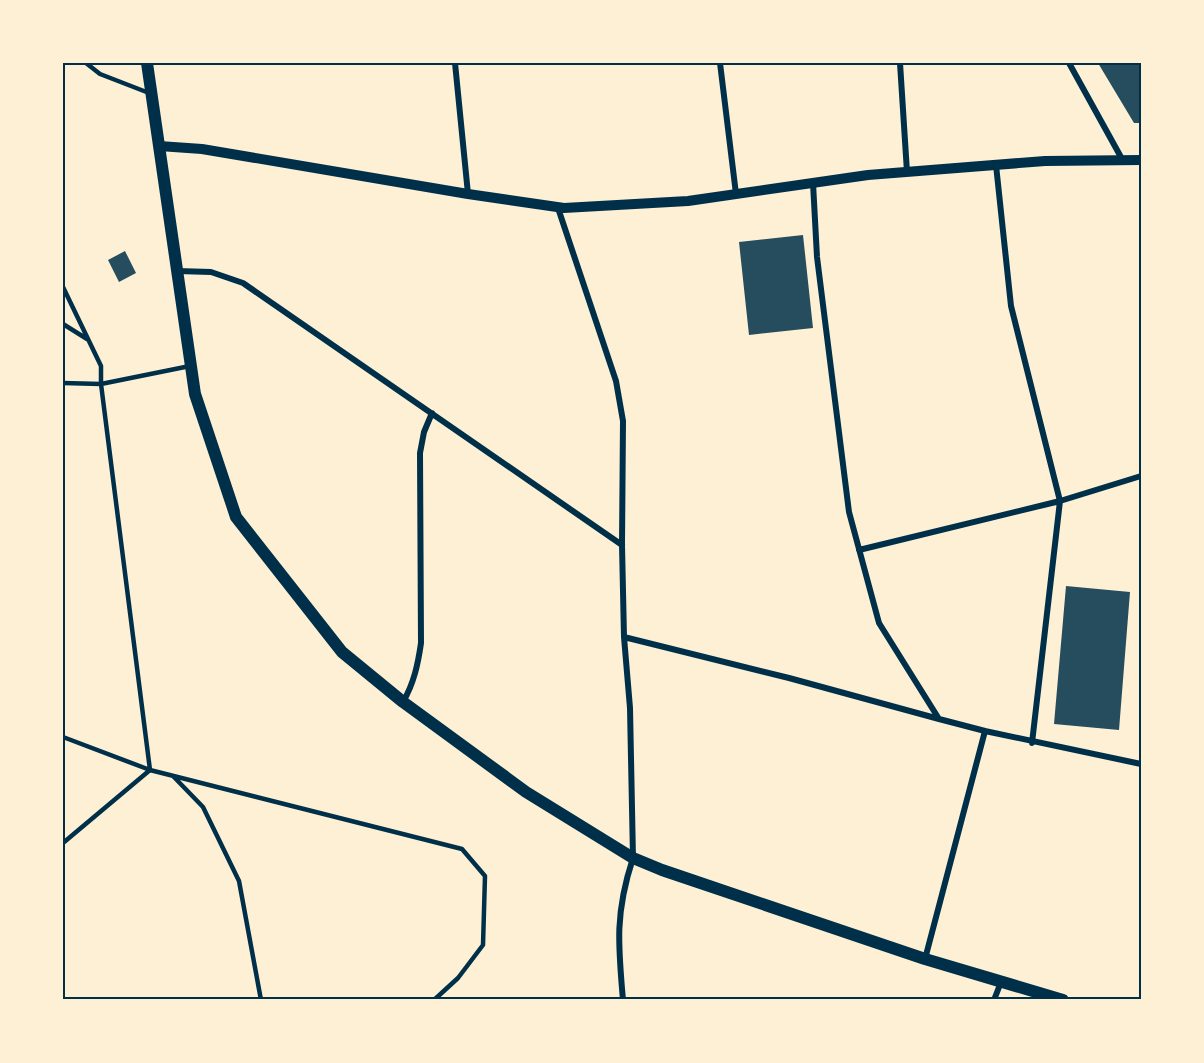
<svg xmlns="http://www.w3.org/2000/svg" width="1204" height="1063" viewBox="0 0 1204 1063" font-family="'Archivo Narrow',sans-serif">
	<rect width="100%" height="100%" fill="#fdf0d5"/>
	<!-- building -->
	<path fill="#264d5e" d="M1098,63H1141V123H1134Z
		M803,235L813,328L749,335L739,242Z
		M125,251L136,273L119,282L108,260Z
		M1066,586L1130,592L1119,730L1054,724Z"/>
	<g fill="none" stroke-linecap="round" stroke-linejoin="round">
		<!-- service -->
		<path stroke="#003049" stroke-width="4.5" d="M86,63L100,74L149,93
			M63,287L101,366V384L150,770
			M63,324L87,339
			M63,383L101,384L190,366
			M63,737L150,770L462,849L485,876L483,945L458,978L434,1000
			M173,776L203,807L239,881L261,1000
			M63,843L150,770"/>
		<!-- minor -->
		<path stroke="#003049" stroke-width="6" d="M455,63L468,194
			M720,63L736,194
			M900,63L907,172
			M1069,63L1122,159
			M996,165L1011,306L1060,501L1032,743
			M813,183L817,257L849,512L879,623L939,719L985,731L925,959
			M558,208L616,381L623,421L622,545L624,637L630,708L633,858C615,913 618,944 623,1000
			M177,271L211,272L243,283L622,545
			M859,550L1060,501L1141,476
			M624,637L789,678L939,719
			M403,702C414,683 418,664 421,643L420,453L424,432L432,413
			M985,731L1141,764
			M994,1000L1001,982"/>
		<!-- tertiary -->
		<path stroke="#003049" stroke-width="10" d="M159,146L202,149L468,194L564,208L688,201L868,175L1045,161L1141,160"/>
		<!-- secondary -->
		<path stroke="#003049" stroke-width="12" d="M147,63L195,394L236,517L342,652L403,702L526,792L633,858L662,870L925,959L1063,1000"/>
	</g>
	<!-- border -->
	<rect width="1204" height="1063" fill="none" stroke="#fdf0d5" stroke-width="129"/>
	<rect x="64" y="64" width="1076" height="934" fill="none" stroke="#003049" stroke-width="2"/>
</svg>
